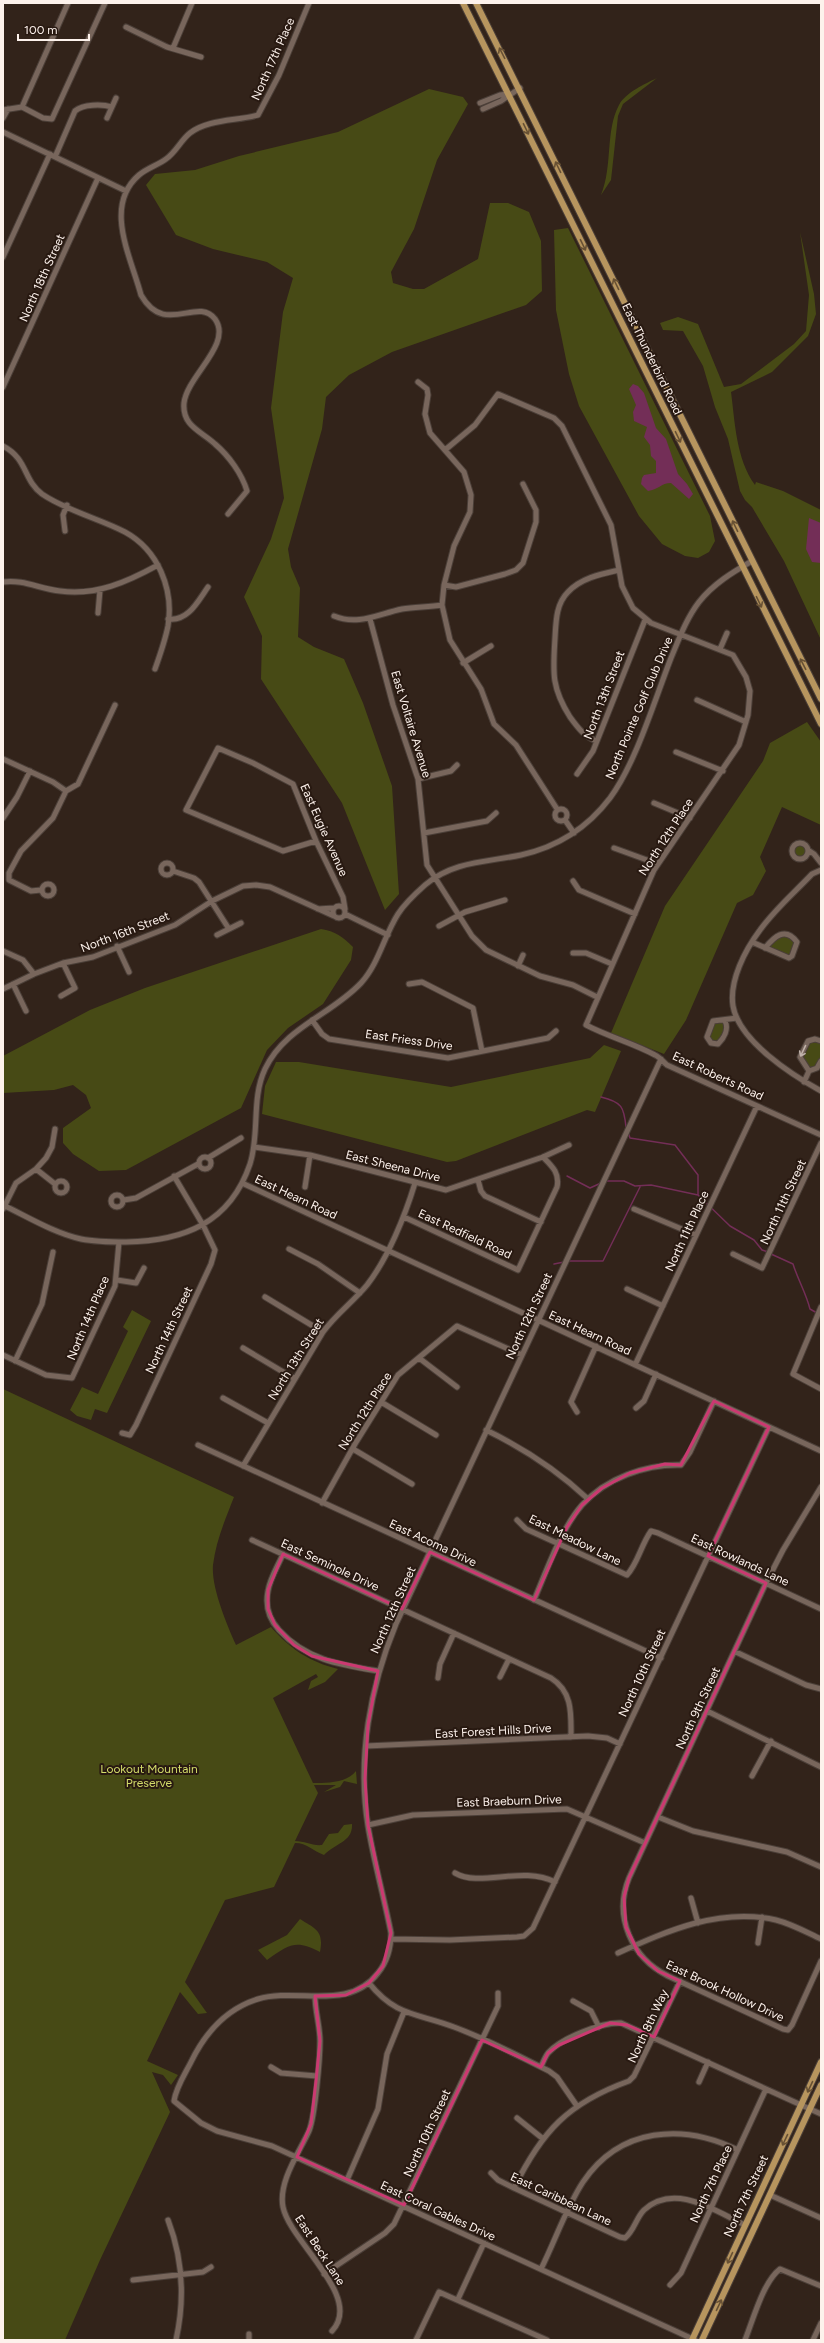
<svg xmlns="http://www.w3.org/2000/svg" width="824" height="2343" viewBox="0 0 824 2343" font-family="Figtree,sans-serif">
	<rect width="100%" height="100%" fill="#32231a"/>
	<!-- green -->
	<path fill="#474a15" d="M657,78L623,104L618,116L611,180L601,195C613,166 605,131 619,105C626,92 645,84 657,78Z
		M429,89L463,97L468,104L437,160L414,229L391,272L393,283L413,289H424L478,259L490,203H508L529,212L541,241L542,291L526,305L392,352L349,375L326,397L322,429L288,549L291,567L300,588L298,637L314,647L344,659L363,703L392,786L399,894L385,910L342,803L261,679L262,636L244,597L271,539L284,498L271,408L283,312L293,278L267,262L213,249L176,235L146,185L155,174L195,170L239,156L338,132Z
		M568,228L710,516L715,541L709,552L698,558L685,556L662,544L639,516L579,406L569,374L556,310L554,230Z
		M800,232L814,294L816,314L808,336L772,372L731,392C735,422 736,459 755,485L756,482L783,491L821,510V640L784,561L752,507L745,500L740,491L728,439L715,407L703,366L683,331L663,330L660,323L678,317L698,324L724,387L741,384L794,344L806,331L809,295Z
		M807,722L821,742V825L782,807L760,857L766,871L753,895L737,903L686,1020L664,1054L611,1033L665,906L763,761L770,743Z
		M792 851a8 8 0 1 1 16 0a8 8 0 1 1-16 0Z
		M321,929C335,931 343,937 353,947L351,960L323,1004L288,1028L267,1050L241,1108L126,1170L99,1171L73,1154L63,1143V1128L91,1108L86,1095L73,1085L54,1090L3,1093V1056L90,1010L145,988Z
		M780,934L796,940L792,956L765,948Z
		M713,1021L726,1023L721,1041L711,1043L708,1034Z
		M808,1041H821V1061L809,1071L800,1057Z
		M604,1045L621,1051L595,1112L587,1110L456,1161L447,1162L262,1114L265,1086L276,1062H299L451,1087L590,1058Z
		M132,1310L151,1321L107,1413L95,1409L91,1420L77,1416L70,1410L82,1387L98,1394L128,1331L123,1327Z
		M3,1389L234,1497C225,1520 216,1541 213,1565C211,1587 227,1625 236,1645L271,1627C290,1649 310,1662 338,1669L325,1682L308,1690L311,1681L318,1677L316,1674L273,1698L313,1783C326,1783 347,1783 356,1771L357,1784L344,1781L340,1787L324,1792L336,1785H314L318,1793L295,1841C305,1841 312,1846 322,1845L329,1834L338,1833L344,1825L352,1824C353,1842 335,1843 324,1855C313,1851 307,1843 295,1843L274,1887L225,1900L185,1982L207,2013L198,2014L180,1992L147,2061L178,2075L171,2085L163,2075L152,2072L170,2112L100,2260L65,2340L3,2339Z
		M300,1919C316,1929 324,1931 320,1952C295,1939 289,1945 267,1960L258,1950L287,1935Z"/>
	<!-- water -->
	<path fill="#732e57" d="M633,384L638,386L644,393L656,428L666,439L678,474L687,484L693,494L689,499L671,483C661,483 658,490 648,491L641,484L642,478L644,475L656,473V461L651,456L650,445L644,437L647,427L634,421L633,412L636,405L629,389Z
		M809,518L821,523V563L812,562L806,549Z"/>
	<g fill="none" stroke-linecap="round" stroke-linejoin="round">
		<!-- stream -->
		<path stroke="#732e57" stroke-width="1.5" d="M601,1097C622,1102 624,1107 626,1127
			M628,1132L630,1138L675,1145L698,1175V1195L730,1226L754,1240L762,1250L768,1252
			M567,1176L590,1188L601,1183
			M606,1181H624L635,1186L651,1185L698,1195
			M771,1254L793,1264C798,1280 806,1293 810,1309L817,1313
			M567,1261H603L640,1187
			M554,1264L564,1262"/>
		<!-- minor casing -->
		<g stroke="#4b3f38" stroke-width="7">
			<path id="minor" d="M126,27L167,47L201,57
				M173,48L192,3
				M480,103L500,95L508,94
				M22,107L43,118L52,119L105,3
				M483,109L501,101L520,88
				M3,110L22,107L68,3
				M3,118L8,109
				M107,118L116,98
				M3,132L126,191
				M55,157L75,111C83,104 102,104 112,107
				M3,257L50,154
				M418,382L427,389L428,395L425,414L430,433L464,472L471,495L470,512L454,546L444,585L442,605L450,640L481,689L494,724L516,745L557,809
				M3,387L98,178
				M3,446C28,459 23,480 42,494C65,510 100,519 125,532C158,550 174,589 168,626C165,641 160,655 155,669
				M445,450L475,425L498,394L554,418L562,426L611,525L622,586L633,608L651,623L733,655L746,677L750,691L748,715L739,745L654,870L586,1025C609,1037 633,1043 655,1055C660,1057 663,1062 667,1065L821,1135
				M228,514L247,491C242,474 229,456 215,444C201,431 182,426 184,403C187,376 233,344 215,319C197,296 165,337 141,295C131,257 103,206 139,175C147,168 158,165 166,159C176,152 181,140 190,133C208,119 237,121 258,115L279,75L309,3
				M65,531L63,515L67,505
				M3,582C23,579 40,589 60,591C96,596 127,582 158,565
				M444,585L456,587L505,574L516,570L523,563L536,522V510L523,484
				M98,613L100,590
				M334,616C358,626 378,614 402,609C415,607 429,607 442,605
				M168,619C188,622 198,601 208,587
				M370,619L393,705L418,779L427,865L472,936L486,950L540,976L573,985L597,997
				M720,649L727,633
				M463,663L491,646
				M697,700L746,722
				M596,741C584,736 578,728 570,717C551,687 553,672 555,638C556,621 556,604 568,592C581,578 601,574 619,570
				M676,752L723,771
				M3,759L53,782L66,791
				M577,774L593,751L645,620
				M418,779L451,771L457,765
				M654,803L690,818
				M555 815a6 6 0 1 1 12 0a6 6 0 1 1-12 0Z
				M3,818L17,797L30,771
				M565,820L574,833
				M424,833L487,821L496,813
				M316,841L283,851L186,810L218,748L253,763L293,784L316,841L343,897L345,909
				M792 851a8 8 0 1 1 16 0a8 8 0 1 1-16 0Z
				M614,848L658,864
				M808,850L814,854L821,863
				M161 869a6 6 0 1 1 12 0a6 6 0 1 1-12 0Z
				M821,870L812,874C795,892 775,909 760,930C745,950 729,981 733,1006C739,1041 792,1075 821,1091
				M173,871L194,878L199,882L229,929
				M573,881L579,890L635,914
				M42 890a6 6 0 1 1 12 0a6 6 0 1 1-12 0Z
				M41,890L31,891L9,880V873L21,851L53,818L66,791L78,784L115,705
				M333 912a6 6 0 1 1 12 0a6 6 0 1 1-12 0Z
				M318,909L334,908
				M345,914L388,935
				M439,926L465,912L505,900
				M217,935L241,923
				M752,942L789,958L792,956L797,942C785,926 774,937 765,948
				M117,946L129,972
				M3,951L23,960L34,974
				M573,953H586L612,964
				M518,966L523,955
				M13,984L26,1011
				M409,984L422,982L473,1008L482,1051
				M3,989L34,974L63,963L93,957L175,925L212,901L243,886L256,885L270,887L334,916
				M61,996L75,988L63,963
				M312,1020L322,1034L329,1039L448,1058L548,1038L556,1031
				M725,1021C729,1029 724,1038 718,1044L711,1043L707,1037L713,1021L737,1018
				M661,1059L396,1624C370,1687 357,1758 368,1826C374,1862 384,1897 391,1933C391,1947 387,1962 378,1973C348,2012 298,1987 258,1999C226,2009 205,2033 191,2062C185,2074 176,2087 174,2101L201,2123L217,2131L272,2146L695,2340
				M809,1071L800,1057L808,1041L815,1039L821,1041
				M804,1082L809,1071L817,1068L821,1061
				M254,1147L310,1155L446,1190L543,1157L569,1145
				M199 1163a6 6 0 1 1 12 0a6 6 0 1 1-12 0Z
				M208,1158L241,1138
				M36,1169L55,1184
				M478,1180L481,1191L485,1196L541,1222
				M55 1187a6 6 0 1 1 12 0a6 6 0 1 1-12 0Z
				M242,1183L821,1451
				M305,1187L310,1155
				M111 1201a6 6 0 1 1 12 0a6 6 0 1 1-12 0Z
				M124,1200L136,1198L198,1164
				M3,1205C28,1217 54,1233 81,1239C96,1242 111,1242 126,1242C184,1241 230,1223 250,1164C260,1133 251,1099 265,1069C285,1027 331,1015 361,983C379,963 384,936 398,914C405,903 416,893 425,885C453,861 488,862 521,855C557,847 588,827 610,798C636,763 655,699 671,658C679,639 686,619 699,602C713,584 733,572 752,561
				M3,1209L16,1183L36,1169L46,1158L52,1147L55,1129
				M634,1209L696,1235
				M404,1217L518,1270L557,1187C560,1173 552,1166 543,1157
				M289,1249L318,1264L360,1293
				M733,1254L762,1268L821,1143
				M117,1280L136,1283L144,1268
				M627,1289L663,1306
				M265,1297L323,1332
				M821,1307L793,1374L821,1389
				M243,1348L295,1379
				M3,1355L46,1375L72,1378L115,1286L119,1242
				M419,1358L457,1387
				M15,1361L42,1304L53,1252
				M635,1365L757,1106
				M223,1398L268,1423
				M381,1402L436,1435
				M636,1408L644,1401L656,1374
				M577,1412L571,1402L596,1346
				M486,1430C525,1449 557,1470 588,1499
				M122,1433L130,1435L136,1425L211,1264L215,1250L203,1225L174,1176
				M198,1445L661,1658
				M353,1449L412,1484
				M243,1466L323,1332C336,1314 353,1302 367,1285C388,1258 405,1216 415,1183
				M821,1487L783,1550L766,1583L629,1878C613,1917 632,1958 668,1976L783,2029L788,2030L792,2025L821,1961
				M322,1503L355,1444L398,1375L457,1326L522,1355
				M517,1520L526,1529L627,1575C638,1563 641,1545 651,1531L658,1533L821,1609
				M252,1540L551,1678C573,1692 571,1714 571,1737
				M283,1554C278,1566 270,1578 268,1591C265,1606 269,1619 279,1630C306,1660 341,1665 378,1671
				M534,1600C547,1570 561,1529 582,1505C606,1478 646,1464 681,1465L690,1452L714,1401
				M736,1652L806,1685L821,1689
				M500,1677L509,1659
				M438,1678L440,1664L454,1633
				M707,1711L821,1767
				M366,1746L588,1736L607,1738L620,1744
				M752,1776L771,1741
				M658,1817L693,1831L787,1852L821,1867
				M368,1825L413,1815L567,1809L645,1843
				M455,1873C480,1888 522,1865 555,1882
				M691,1898L698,1923
				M391,1939L450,1940L517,1937L524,1936L533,1928L769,1427
				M758,1943L762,1917
				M618,1953C667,1931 720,1907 776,1920C792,1924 806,1932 821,1939
				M369,1983C396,2017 418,2013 454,2027C487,2039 518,2056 549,2071L557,2077L577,2106
				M315,1996C315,2011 320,2026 320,2041C320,2059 315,2116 309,2131C299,2153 278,2182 283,2207C290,2242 364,2297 332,2331
				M573,2001L591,2011L599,2027
				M271,2067L281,2073L317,2076
				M541,2067C543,2062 545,2057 548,2053C561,2038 602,2022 621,2023L821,2114
				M699,2082L708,2062
				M517,2118L542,2138
				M491,2173L498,2180L514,2188L620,2237L625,2238C634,2231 636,2218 644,2210C675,2182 715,2211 745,2225
				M347,2180L378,2109L387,2054L404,2012
				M514,2188C542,2131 568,2103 629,2081L634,2076L680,1981
				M770,2195L821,2218
				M168,2220C183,2259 185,2299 176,2340
				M541,2269C555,2241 566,2208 583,2182C620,2127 683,2123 738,2150
				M324,2274L385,2233L394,2224L498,2006V1993
				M133,2280L203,2272L211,2267
				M670,2285L681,2273L766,2089
				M458,2299L484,2243
				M249,2340V2334
				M416,2340L439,2292L547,2340
				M745,2340C753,2320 763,2282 780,2269L821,2286
				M813,2340L821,2323"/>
		</g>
		<!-- major casing -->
		<g stroke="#4b3f38" stroke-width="8">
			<path id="major" d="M463,3L821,724
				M476,3L821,699
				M692,2340L821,2062
				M702,2340L821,2085"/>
		</g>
		<!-- minor -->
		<use href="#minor" stroke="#78665c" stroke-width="5"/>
		<!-- major -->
		<use href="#major" stroke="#b7955e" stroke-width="6"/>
	</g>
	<!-- one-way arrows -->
	<defs><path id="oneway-shaft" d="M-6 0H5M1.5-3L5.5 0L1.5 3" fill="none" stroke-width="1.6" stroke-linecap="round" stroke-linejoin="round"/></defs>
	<g stroke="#685134">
		<use href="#oneway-shaft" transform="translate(502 53) rotate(-117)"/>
		<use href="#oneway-shaft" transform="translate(526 129) rotate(64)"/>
		<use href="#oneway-shaft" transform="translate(558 167) rotate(-116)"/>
		<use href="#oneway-shaft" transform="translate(583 245) rotate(64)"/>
		<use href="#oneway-shaft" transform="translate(616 284) rotate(-116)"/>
		<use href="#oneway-shaft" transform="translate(678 437) rotate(64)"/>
		<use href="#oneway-shaft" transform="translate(735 526) rotate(-116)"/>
		<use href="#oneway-shaft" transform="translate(759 602) rotate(64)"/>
		<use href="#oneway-shaft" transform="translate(803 664) rotate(-117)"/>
		<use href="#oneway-shaft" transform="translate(810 2087) rotate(115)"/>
		<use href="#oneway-shaft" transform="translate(785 2140) rotate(115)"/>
		<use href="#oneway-shaft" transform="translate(730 2258) rotate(115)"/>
		<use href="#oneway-shaft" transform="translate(719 2305) rotate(-65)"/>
	</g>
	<use stroke="#c1b3ab" href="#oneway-shaft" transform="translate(803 1051) rotate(115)"/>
	<!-- marked area -->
	<path fill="none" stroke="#cb3971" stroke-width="3" stroke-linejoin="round" d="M714,1401L769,1427L708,1556L766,1583L629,1878L624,1897L626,1927L639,1954L658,1971L680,1981L654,2037L627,2025L610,2023L559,2045L548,2053L541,2067L482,2040L404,2205L297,2157L311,2124L316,2081L320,2041L315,1996L346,1995L369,1983L383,1966L391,1933L368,1825L365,1779L368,1725L378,1671L312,1656L294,1645L275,1625L268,1609V1590L283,1554L402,1609L430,1552L534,1600L567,1527L582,1505L602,1488L630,1473L665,1464L681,1465Z"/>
	<g text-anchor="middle" stroke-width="4" stroke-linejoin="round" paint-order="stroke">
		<!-- street labels -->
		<g font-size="12" fill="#fdf2ec" stroke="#281911">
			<text transform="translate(273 59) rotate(-66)" y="4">North 17th Place</text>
			<text transform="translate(42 278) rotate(-66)" y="4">North 18th Street</text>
			<text transform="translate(652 359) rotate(64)" y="4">East Thunderbird Road</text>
			<text transform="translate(604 695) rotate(-69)" y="4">North 13th Street</text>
			<text transform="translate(639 708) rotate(-67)" y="4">North Pointe Golf Club Drive</text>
			<text transform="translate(411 724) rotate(73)" y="4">East Voltaire Avenue</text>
			<text transform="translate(324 830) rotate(66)" y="4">East Eugie Avenue</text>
			<text transform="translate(666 837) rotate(-57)" y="4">North 12th Place</text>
			<text transform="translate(125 932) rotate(-21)" y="4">North 16th Street</text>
			<text transform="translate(409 1040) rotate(8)" y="4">East Friess Drive</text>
			<text transform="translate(718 1076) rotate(25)" y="4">East Roberts Road</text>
			<text transform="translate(393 1166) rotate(14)" y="4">East Sheena Drive</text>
			<text transform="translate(296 1197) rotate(25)" y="4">East Hearn Road</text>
			<text transform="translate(783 1202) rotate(-65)" y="4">North 11th Street</text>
			<text transform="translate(687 1231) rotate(-65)" y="4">North 11th Place</text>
			<text transform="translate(465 1234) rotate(25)" y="4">East Redfield Road</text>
			<text transform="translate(529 1316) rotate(-65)" y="4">North 12th Street</text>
			<text transform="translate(88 1318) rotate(-67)" y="4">North 14th Place</text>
			<text transform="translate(169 1330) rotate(-65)" y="4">North 14th Street</text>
			<text transform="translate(590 1333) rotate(25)" y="4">East Hearn Road</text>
			<text transform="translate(296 1359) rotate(-58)" y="4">North 13th Street</text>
			<text transform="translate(365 1411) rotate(-58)" y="4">North 12th Place</text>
			<text transform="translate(575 1540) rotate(26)" y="4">East Meadow Lane</text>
			<text transform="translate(433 1543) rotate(25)" y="4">East Acoma Drive</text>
			<text transform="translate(740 1560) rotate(25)" y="4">East Rowlands Lane</text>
			<text transform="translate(330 1565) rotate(25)" y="4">East Seminole Drive</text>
			<text transform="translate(393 1610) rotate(-66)" y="4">North 12th Street</text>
			<text transform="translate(642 1673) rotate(-65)" y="4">North 10th Street</text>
			<text transform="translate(698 1708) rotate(-65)" y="4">North 9th Street</text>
			<text transform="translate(493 1731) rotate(-3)" y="4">East Forest Hills Drive</text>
			<text transform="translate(509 1801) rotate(-2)" y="4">East Braeburn Drive</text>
			<text transform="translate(725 1991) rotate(25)" y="4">East Brook Hollow Drive</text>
			<text transform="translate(648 2026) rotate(-65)" y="4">North 8th Way</text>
			<text transform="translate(427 2133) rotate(-65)" y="4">North 10th Street</text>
			<text transform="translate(711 2184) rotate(-65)" y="4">North 7th Place</text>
			<text transform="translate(746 2196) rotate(-65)" y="4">North 7th Street</text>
			<text transform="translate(561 2199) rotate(25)" y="4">East Caribbean Lane</text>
			<text transform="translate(438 2211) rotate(25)" y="4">East Coral Gables Drive</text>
			<text transform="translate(320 2250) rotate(57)" y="4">East Beck Lane</text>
		</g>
		<!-- park labels -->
		<g font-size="12" fill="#d3dc6a" stroke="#281911">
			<text x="149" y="1773">Lookout Mountain<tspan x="149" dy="14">Preserve</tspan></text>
		</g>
	</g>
	<!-- border -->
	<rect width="824" height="2343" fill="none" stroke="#fdf2ec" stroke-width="8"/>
	<!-- scale -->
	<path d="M18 34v6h71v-6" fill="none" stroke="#fdf2ec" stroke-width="2"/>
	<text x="24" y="34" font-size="12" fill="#fdf2ec" stroke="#281911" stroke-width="3" paint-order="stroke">100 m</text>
</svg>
